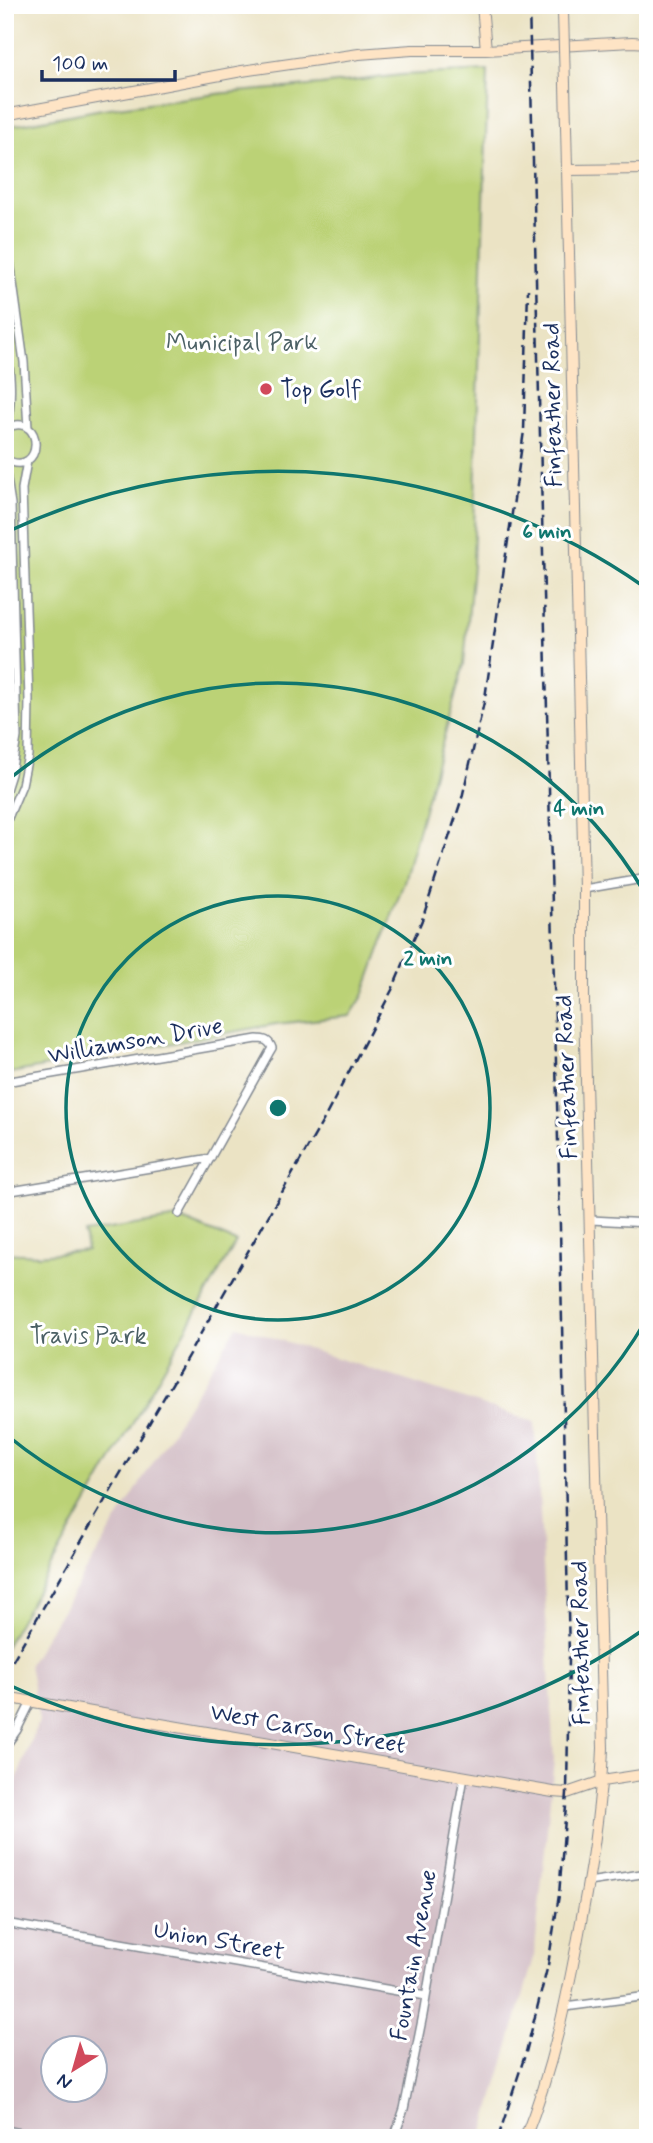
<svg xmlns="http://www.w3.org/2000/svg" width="653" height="2143" viewBox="0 0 653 2143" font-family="Mynerve,sans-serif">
	<rect width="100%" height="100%" fill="#fff"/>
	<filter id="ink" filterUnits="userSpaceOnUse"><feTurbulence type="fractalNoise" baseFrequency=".0143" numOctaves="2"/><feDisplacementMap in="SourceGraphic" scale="14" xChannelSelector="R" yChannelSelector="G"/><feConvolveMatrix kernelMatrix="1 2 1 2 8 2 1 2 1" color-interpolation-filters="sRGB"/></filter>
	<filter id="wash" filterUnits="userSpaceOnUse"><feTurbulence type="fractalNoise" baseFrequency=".00686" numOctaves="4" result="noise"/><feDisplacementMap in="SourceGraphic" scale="28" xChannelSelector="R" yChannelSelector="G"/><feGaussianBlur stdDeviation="1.57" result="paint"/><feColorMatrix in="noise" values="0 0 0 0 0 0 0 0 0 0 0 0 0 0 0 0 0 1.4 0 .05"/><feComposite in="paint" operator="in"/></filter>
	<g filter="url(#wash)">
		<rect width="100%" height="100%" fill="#ebe3c4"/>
		<!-- industrial -->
		<path fill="#d2bdc5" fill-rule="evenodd" d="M237,1326L535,1422L554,1760L534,1958L482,2138H5V1810L39,1721L29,1664ZM52,2048H94V2090H52Z"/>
		<!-- green -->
		<path fill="#bbd276" stroke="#6b806a" stroke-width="2" d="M488,71L473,565L464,664L404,882L363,996L350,1016L276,1024L5,1074V127L102,109L225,93L320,85L401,75Z
			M178,1218L236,1242L5,1647V1253L39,1255L87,1250L84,1233Z"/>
	</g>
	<g filter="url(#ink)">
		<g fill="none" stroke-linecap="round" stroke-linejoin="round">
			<!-- street casing -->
			<g stroke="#838991" stroke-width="10">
				<path id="street" d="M5,6L7,5
					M5,225L24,362L28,428
					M5,338C10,369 14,396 6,427
					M5,459C44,481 46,409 6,428
					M5,466L11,504L17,737L11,774L5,793
					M5,825L22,785L28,755L29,699L22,489L27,461
					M584,889L648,878
					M5,1082L257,1039C264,1039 269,1040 272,1048L269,1053L179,1214
					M5,1192L211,1158
					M591,1220L648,1223
					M5,1747L17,1730L32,1700
					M588,1882L648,1873
					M5,1923L426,1996
					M565,2007L648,1996
					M5,2130L47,2138
					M394,2138L404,2109L423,2015L464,1777"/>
			</g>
			<!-- secondary casing -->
			<g stroke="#838991" stroke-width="12">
				<path id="secondary" d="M482,5L486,50
					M5,115L242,71L359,54L412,50H486L632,42L648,43
					M567,170L648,169
					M5,1697L553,1792L567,1793L602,1781L648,1774
					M525,2138C552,2070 567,1999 580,1927C591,1868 601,1808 603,1748L584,1002V889L565,84"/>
			</g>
			<!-- street -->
			<use href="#street" stroke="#fff" stroke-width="7"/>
			<!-- secondary -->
			<use href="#secondary" stroke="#fee4c5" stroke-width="10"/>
			<!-- rail -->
			<path stroke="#1b2f5e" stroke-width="2.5" stroke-dasharray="10 5" stroke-linecap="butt" d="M5,1674L323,1121L392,990L422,920L462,798L485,698L524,431L528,289
				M498,2138L526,2052L548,1965L559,1895L567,1793L569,1657L559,1180L529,5"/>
			<!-- secondary-bridge casing -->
			<g stroke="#838991" stroke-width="12" stroke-linecap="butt">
				<path id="secondary-bridge" d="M563,12L565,84"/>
			</g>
			<!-- secondary-bridge -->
			<use href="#secondary-bridge" stroke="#fee4c5" stroke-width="10"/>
		</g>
	</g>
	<!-- distance rings -->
	<g fill="none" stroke="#0f766e" stroke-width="3.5">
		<circle cx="278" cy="1108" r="212"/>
		<path d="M646 1320A425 425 0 0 1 8 1436M8 780A425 425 0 0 1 646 895"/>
		<path d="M643 1630A637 637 0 0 1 9 1685M9 531A637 637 0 0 1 643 586"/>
	</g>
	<!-- markers -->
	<circle fill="#d1495b" stroke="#fff" stroke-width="2.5" cx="266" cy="389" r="7"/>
	<g text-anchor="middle" stroke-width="6" stroke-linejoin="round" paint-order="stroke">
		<!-- park labels -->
		<g font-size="24" fill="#4b6065" stroke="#fff">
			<text x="242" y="350">Municipal Park</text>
			<text x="88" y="1343">Travis Park</text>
		</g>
		<!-- poi labels -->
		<g font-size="24" fill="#1b2f5e" stroke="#fff" text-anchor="start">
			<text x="280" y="397">Top Golf</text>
		</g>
		<!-- street labels -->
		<g font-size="24" fill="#1b2f5e" stroke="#fff">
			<text transform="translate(552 405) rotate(-91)" y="8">Finfeather Road</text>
			<text transform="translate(135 1040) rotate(-10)" y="8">Williamson Drive</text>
			<text transform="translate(566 1077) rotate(-92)" y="8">Finfeather Road</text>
			<text transform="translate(580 1643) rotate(-91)" y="8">Finfeather Road</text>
			<text transform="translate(308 1728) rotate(10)" y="8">West Carson Street</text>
			<text transform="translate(219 1940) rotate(10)" y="8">Union Street</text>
			<text transform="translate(413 1955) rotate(-80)" y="8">Fountain Avenue</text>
		</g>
	</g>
	<circle cx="278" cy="1108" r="10" fill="#0f766e" stroke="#fff" stroke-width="3.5"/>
	<g font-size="21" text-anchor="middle" font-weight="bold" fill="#0f766e" stroke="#fff" stroke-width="6" stroke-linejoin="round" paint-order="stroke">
		<text x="547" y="538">6 min</text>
		<text x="579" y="815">4 min</text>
		<text x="428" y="965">2 min</text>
	</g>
	<!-- margin -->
	<rect width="653" height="2143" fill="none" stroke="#fff" stroke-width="28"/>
	<!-- north arrow -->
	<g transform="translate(74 2069) rotate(217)"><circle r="33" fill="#ffffff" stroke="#a4acbf" stroke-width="2"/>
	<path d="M0-5L12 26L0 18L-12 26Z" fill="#d1495b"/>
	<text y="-10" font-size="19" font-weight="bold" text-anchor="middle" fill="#1b2f5e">N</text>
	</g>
	<!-- scale -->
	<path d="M42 70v10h133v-10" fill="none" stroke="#1b2f5e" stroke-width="3.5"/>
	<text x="52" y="70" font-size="21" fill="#1b2f5e" stroke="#ffffff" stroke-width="5" paint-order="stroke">100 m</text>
</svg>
